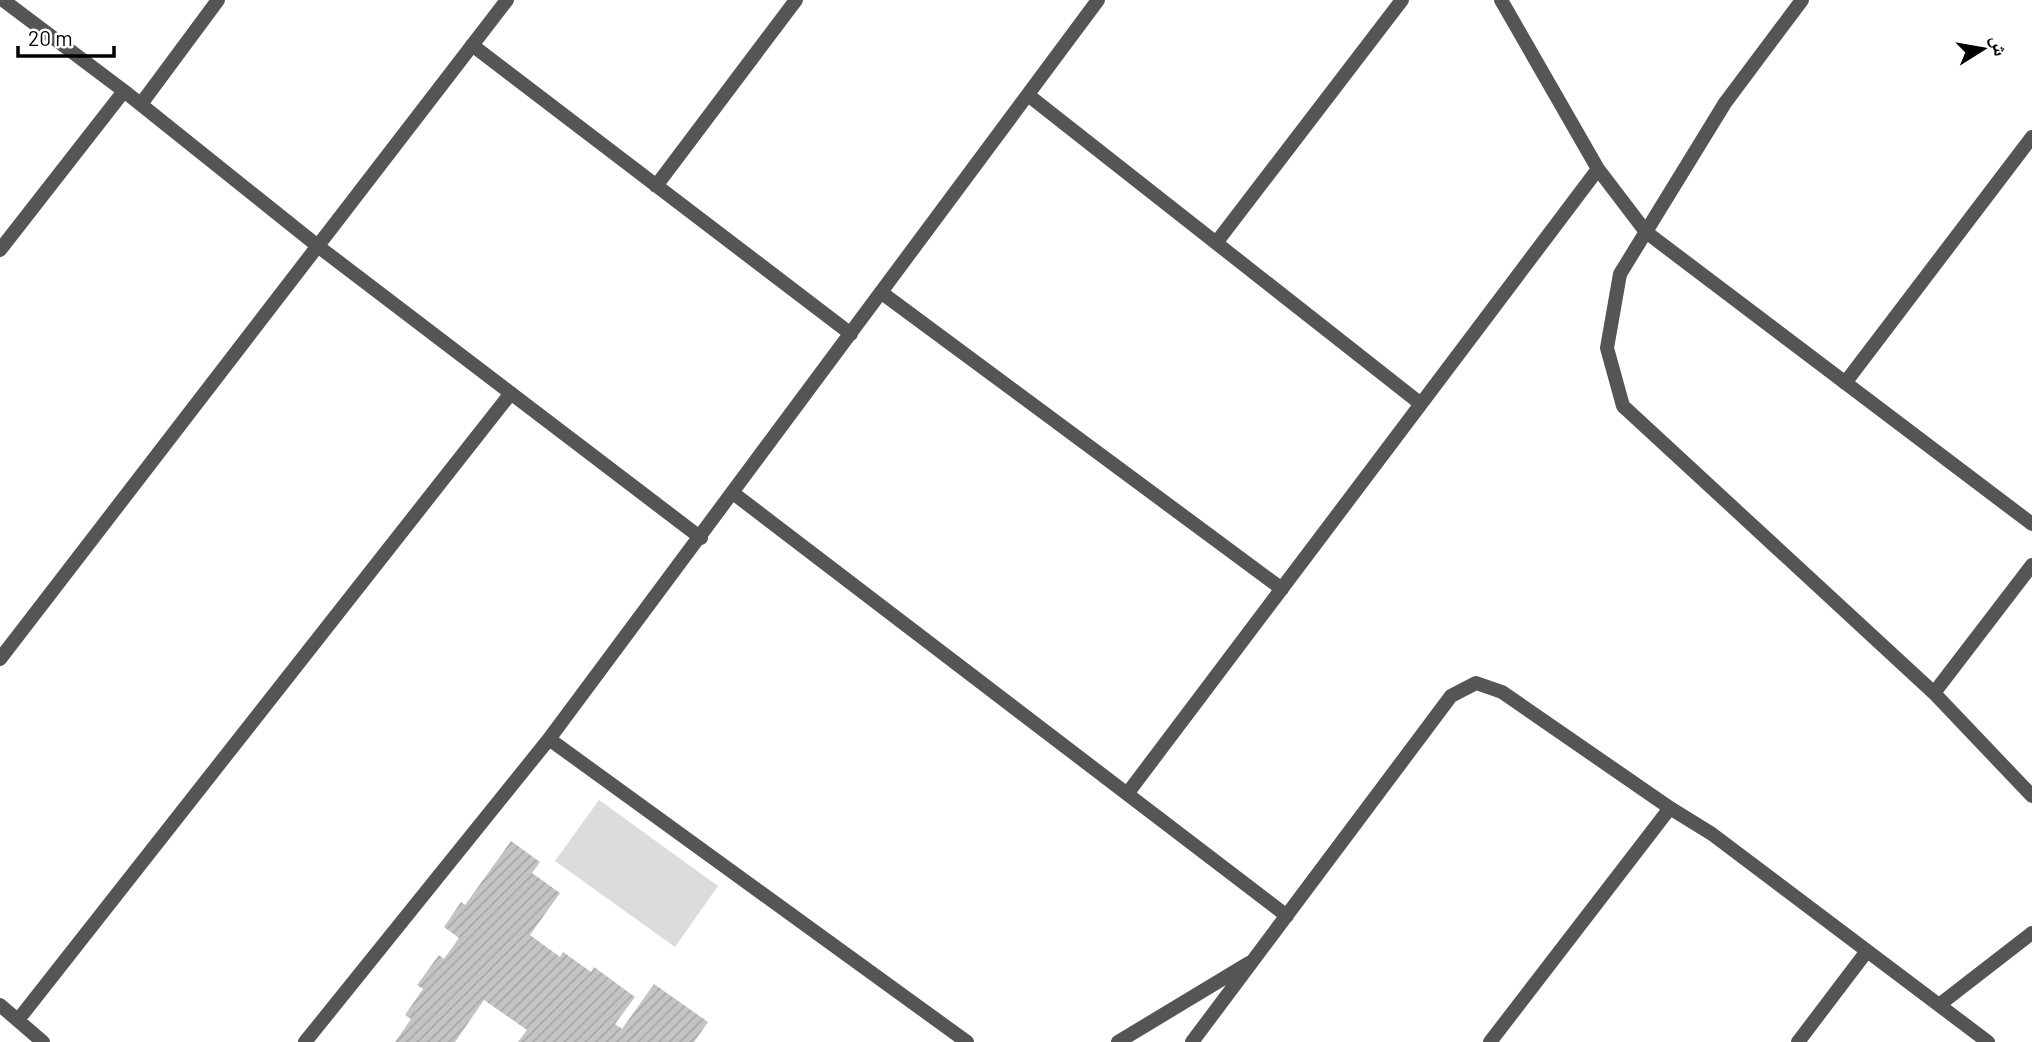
<svg xmlns="http://www.w3.org/2000/svg" width="2032" height="1042" viewBox="0 0 2032 1042" font-family="Barlow,'Noto Naskh Arabic',sans-serif">
	<defs>
		<pattern id="building-hatch" width="6" height="6" patternUnits="userSpaceOnUse" patternTransform="scale(1.75)"><rect width="6" height="6" fill="#c4c4c4"/><path d="M-1 1l2-2M0 6l6-6M5 7l2-2" fill="none" stroke="#a7a7a7"/></pattern>
	</defs>
	<rect width="100%" height="100%" fill="#fff"/>
	<!-- pitch -->
	<path fill="#dcdcdc" d="M599,800L718,886L675,947L555,861Z"/>
	<!-- building -->
	<path fill="url(#building-hatch)" d="M511,841L540,862L532,873L560,893L530,935L560,957L563,952L591,972L594,967L635,997L615,1024L622,1029L654,984L708,1022L694,1042H518L527,1030L484,1000L455,1042H395L411,1019L405,1015L423,989L417,985L439,955L444,959L459,938L444,927L461,902L465,905Z"/>
	<g fill="none" stroke-linecap="round" stroke-linejoin="round">
		<!-- minor -->
		<path stroke="#555" stroke-width="14" d="M3,0L124,91L319,247L701,538
			M1501,0L1598,169L1646,232L2032,524
			M1802,0L1725,103L1620,274L1607,348L1623,406L1934,693L2032,796
			M472,45L851,334
			M1028,95L1421,404
			M141,104L218,0
			M656,186L796,0
			M1216,243L1402,0
			M0,250L124,91
			M882,293L1282,589
			M1845,383L2032,137
			M733,493L1287,916
			M0,659L507,0
			M1934,693L2032,565
			M549,739L967,1042
			M1127,794L1598,169
			M0,1005L43,1042
			M1939,1005L2032,933
			M18,1020L511,393
			M305,1042L549,739L1098,0
			M1118,1042L1249,963
			M1192,1042L1451,696L1476,683L1502,692L1670,808L1712,834L1988,1042
			M1490,1042L1670,808
			M1798,1042L1867,951"/>
	</g>
	<!-- north arrow -->
	<g transform="translate(1983 49) rotate(79)" stroke="#ffffff" stroke-width="5" paint-order="stroke">
	<path d="M0-5L12 26L0 18L-12 26Z" fill="#000000"/>
	<text y="-10" font-size="19" font-weight="bold" text-anchor="middle" fill="#000000">ش</text>
	</g>
	<!-- scale -->
	<path d="M18 46v10h96v-10" fill="none" stroke="#000000" stroke-width="3.5"/>
	<text x="28" y="46" font-size="21" fill="#000000" stroke="#ffffff" stroke-width="5" paint-order="stroke">20 m</text>
</svg>
